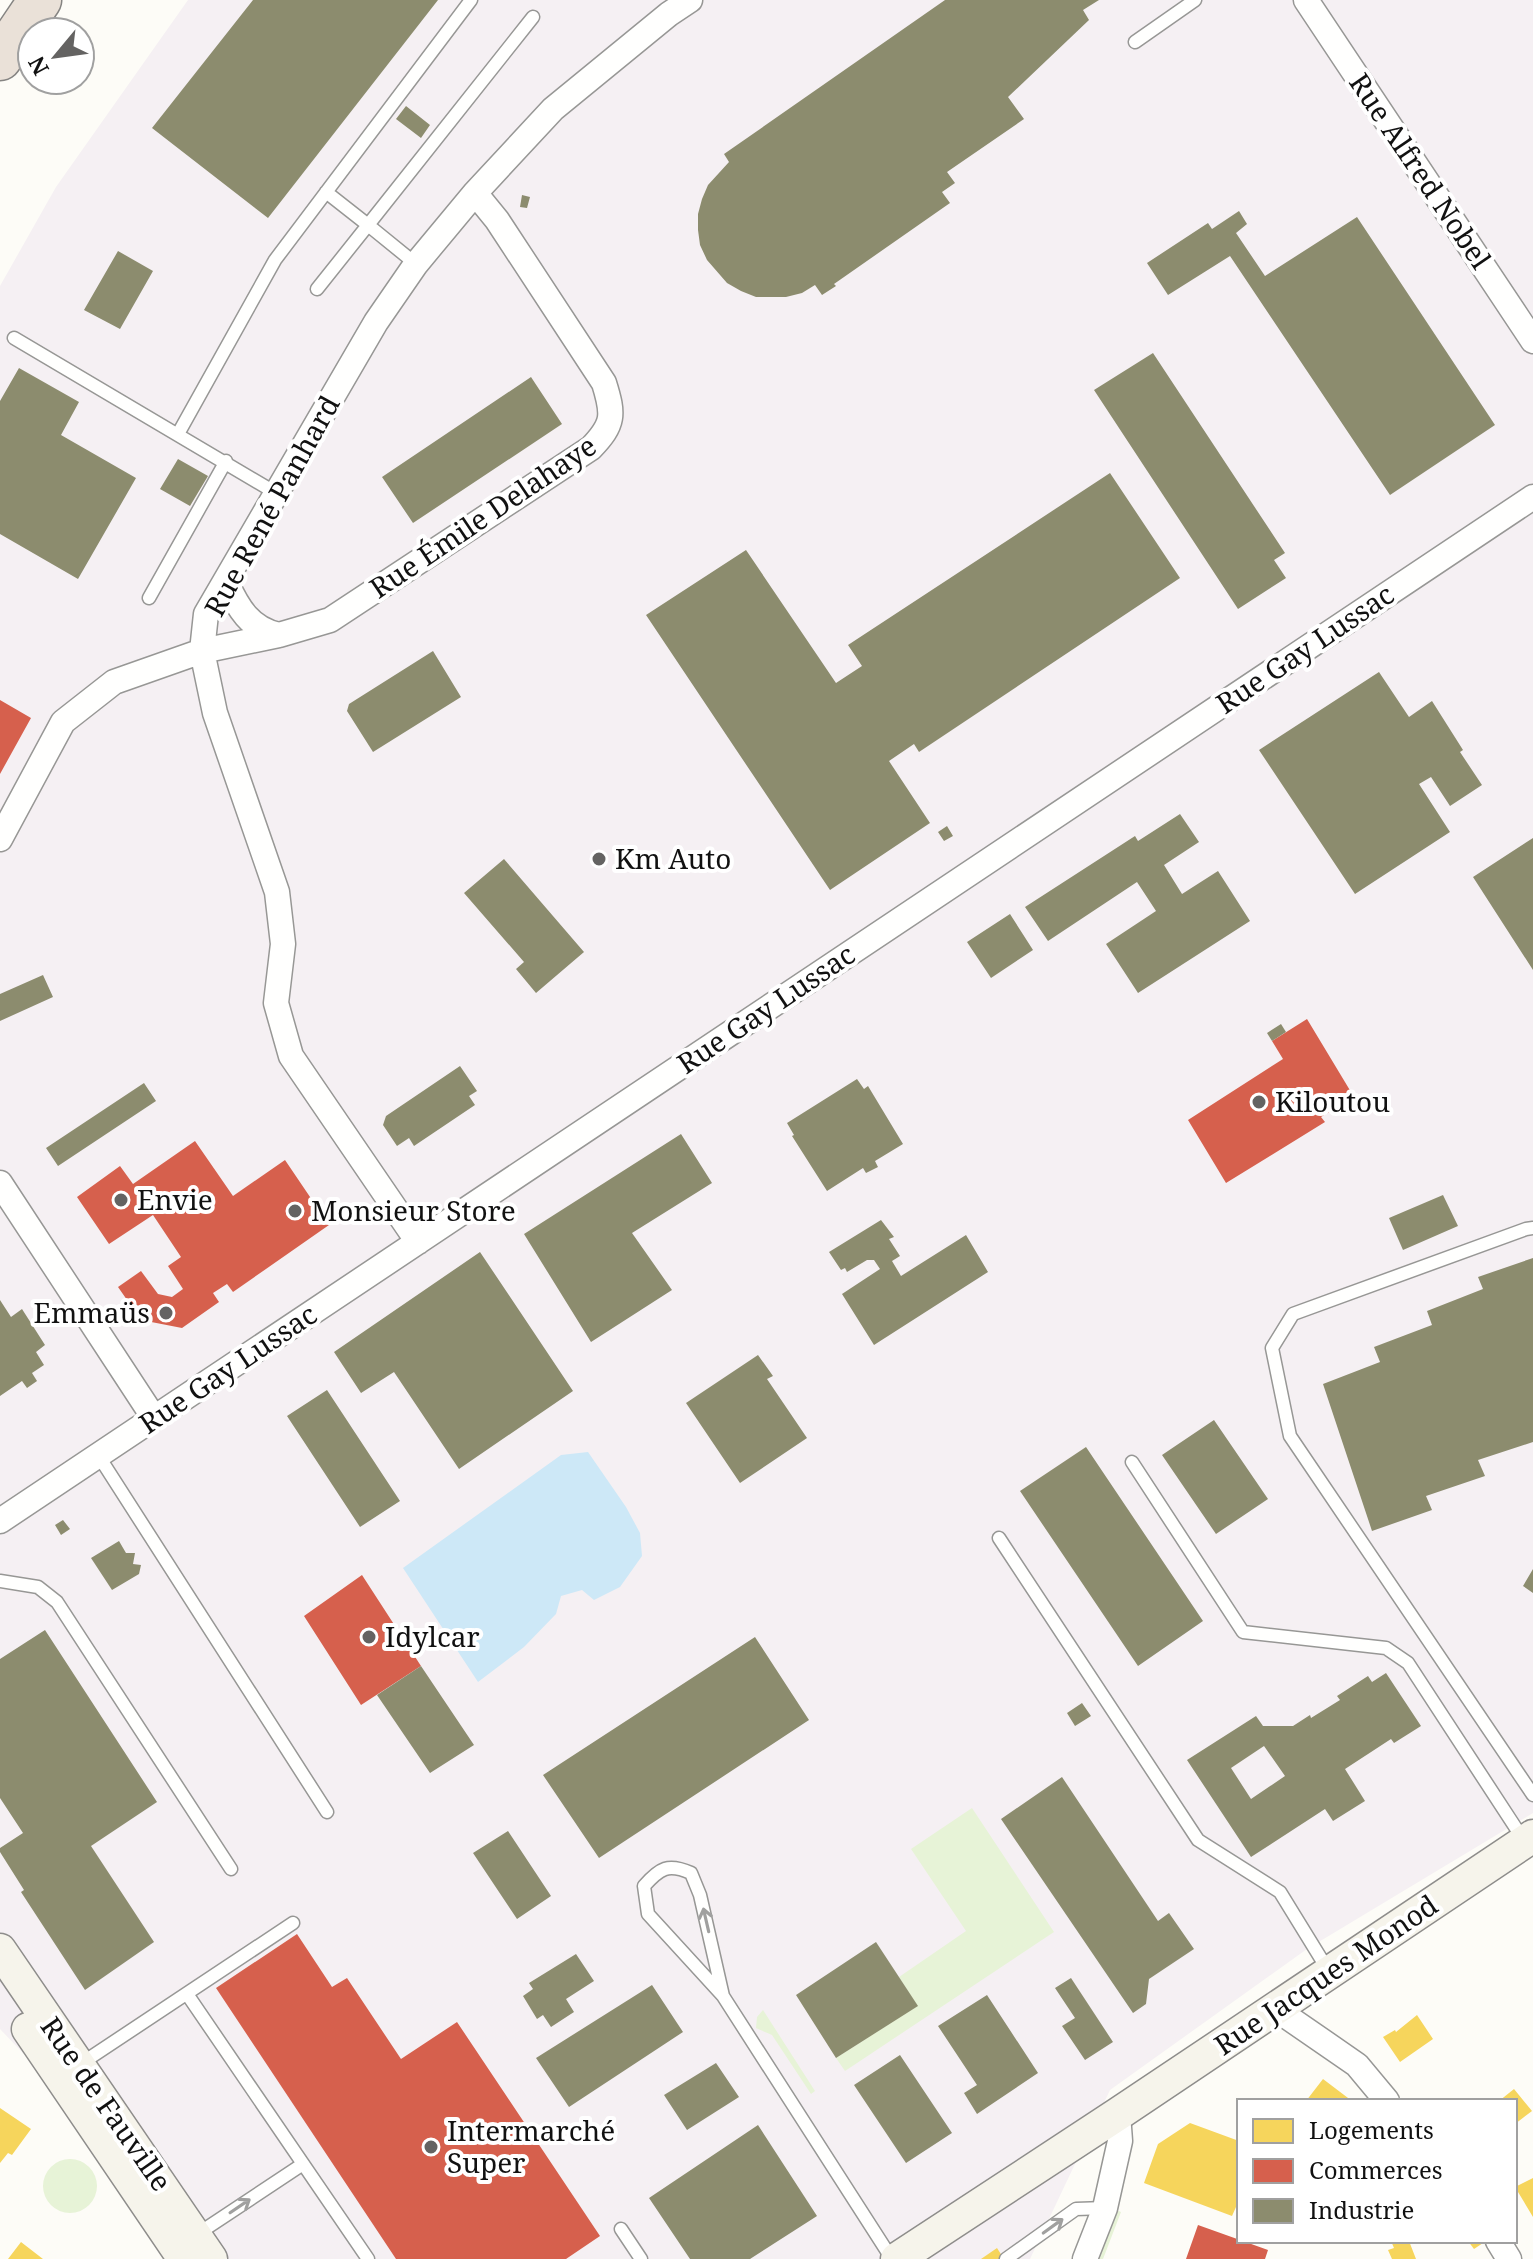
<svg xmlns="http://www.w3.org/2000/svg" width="1533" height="2259" viewBox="0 0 1533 2259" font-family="'Noto Serif',serif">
	<rect width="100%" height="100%" fill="#fdfcf7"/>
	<!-- industrial -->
	<path fill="#f5f0f3" d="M188,0H1533V1813L1307,1949L1110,2090L1030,2259H219L0,2029V286L56,187Z"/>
	<!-- green -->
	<path fill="#e7f3d7" d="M972,1808L1054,1932L845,2071L836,2058L917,2006L899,1977L966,1931L911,1849Z
		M763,2010L815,2091L811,2094L772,2035L756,2028L757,2017Z
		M43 2186a27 27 0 1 1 54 0a27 27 0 1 1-54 0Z
		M1114,2209L1121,2212L1103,2259H1096Z"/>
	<!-- water -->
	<path fill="#cde8f7" d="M588,1452L626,1507L640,1533L642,1556L620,1587L594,1600L582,1590L561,1596L556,1614L524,1647L478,1682L403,1568L561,1455Z"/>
	<!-- homes -->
	<path fill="#f6d55c" d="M1417,2015L1433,2039L1400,2062L1383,2037L1395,2030L1396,2032Z
		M1323,2079L1352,2101H1306Z
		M1514,2089L1532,2111L1515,2124V2101H1499Z
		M0,2108L31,2129L12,2155L8,2153L0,2163Z
		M1190,2123L1239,2141V2208L1236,2207L1232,2216L1144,2183L1158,2144Z
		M1533,2178V2217L1515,2187Z
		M1391,2241H1409L1416,2259H1392L1388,2250L1394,2248Z
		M1468,2241H1486L1474,2249Z
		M21,2242L43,2259H8Z
		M997,2248L1004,2259H981Z"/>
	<!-- shops -->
	<path fill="#d6604d" d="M0,700L31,718L0,774Z
		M1307,1019L1354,1097L1321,1117L1325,1122L1226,1183L1188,1120L1283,1059L1272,1041Z
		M195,1141L233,1196L285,1160L329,1225L233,1292L227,1284L213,1293L219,1302L182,1328L141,1320L118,1287L141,1271L158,1294L172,1297L183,1289L168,1266L181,1257L153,1215L109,1244L77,1197L120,1166L133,1184Z
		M362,1575L421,1666L361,1705L304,1616Z
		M297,1934L332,1987L347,1978L401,2059L457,2022L600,2236L566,2259H396L216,1988Z
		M1198,2225L1268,2250L1265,2259H1186Z"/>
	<!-- industry -->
	<path fill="#8c8c6e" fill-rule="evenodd" d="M253,0H438L268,218L152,128Z
		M945,0H1099L1083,10L1089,20L1008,97L1024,119L947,172L955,183L942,192L950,203L834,284L836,286L822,295L815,285L802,293L786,297H756L741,291L727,283L707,260L700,245L698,230V214L702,199L708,185L729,162L724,154Z
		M406,106L430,125L421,138L396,119Z
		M522,195L530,197L527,208L520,207Z
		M1239,211L1247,224L1236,233L1265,276L1357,217L1495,425L1390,495L1230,256L1168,295L1147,263L1208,223L1212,229Z
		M118,251L153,271L120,329L84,310Z
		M1153,353L1285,553L1274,560L1286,578L1238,609L1094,390Z
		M19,368L79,402L61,435L136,478L78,579L0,534V401Z
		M531,377L562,424L413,523L382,477Z
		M178,459L208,476L190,506L160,489Z
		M1110,473L1180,578L919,752L914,744L889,761L930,823L830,890L646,615L746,550L836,683L862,666L848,645Z
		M433,651L461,697L373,752L347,711L349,704Z
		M1379,672L1409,717L1432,701L1463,750L1460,752L1482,785L1450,806L1431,777L1419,784L1450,832L1355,894L1259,750Z
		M1180,814L1199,842L1164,865L1182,894L1218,871L1250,921L1138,993L1106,944L1156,911L1137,882L1048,941L1025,907L1135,836L1138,841Z
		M947,826L953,836L944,841L938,832Z
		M1533,838V970L1473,877Z
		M504,859L584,952L536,993L516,969L524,962L464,893Z
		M1010,914L1033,950L991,978L967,942Z
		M43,975L53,997L0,1021V994Z
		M1281,1024L1286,1032L1272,1041L1267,1033Z
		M460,1066L477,1091L469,1096L475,1105L414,1146L409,1138L397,1146L383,1125L386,1116Z
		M857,1079L864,1089L868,1086L903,1144L875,1161L878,1167L866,1173L863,1168L827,1191L792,1136L794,1135L787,1123Z
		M144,1083L156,1101L58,1166L46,1148Z
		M681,1134L712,1183L632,1233L672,1290L591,1342L524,1234Z
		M1443,1195L1458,1226L1403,1250L1389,1218Z
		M881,1220L894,1237L889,1239L900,1256L892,1261L901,1276L966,1235L988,1272L874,1345L842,1294L880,1269L874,1260H867L847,1272L845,1268L841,1270L829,1252Z
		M480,1252L573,1391L459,1469L394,1372L361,1393L334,1352Z
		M1533,1258V1442L1478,1460L1485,1476L1426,1496L1432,1510L1372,1531L1323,1384L1380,1362L1374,1347L1432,1325L1427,1311L1483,1289L1478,1277Z
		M0,1300L11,1317L22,1309L45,1345L36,1352L44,1365L32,1373L37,1381L27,1388L22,1381L0,1396Z
		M758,1355L773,1376L767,1379L807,1438L740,1483L686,1403Z
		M327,1390L400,1501L360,1527L287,1416Z
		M1214,1420L1268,1499L1216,1534L1162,1455Z
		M1086,1447L1203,1621L1138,1666L1020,1491Z
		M63,1520L70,1529L61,1535L55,1525Z
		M119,1541L126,1553H135L133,1564L141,1565L139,1574L112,1590L91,1558Z
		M1533,1569V1593L1523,1586Z
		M45,1630L157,1802L91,1846L154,1942L85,1990L21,1892L24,1890L0,1852V1848L23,1833L0,1798V1659Z
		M755,1637L809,1720L599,1858L543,1775Z
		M421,1666L474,1745L430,1773L377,1695Z
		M1386,1673L1421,1726L1394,1743L1391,1739L1345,1769L1365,1801L1333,1821L1325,1809L1251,1857L1187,1760L1256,1716L1263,1726H1293L1310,1715L1311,1718L1340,1700L1337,1696L1368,1676L1372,1682ZM1264,1746L1285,1776L1251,1799L1231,1768Z
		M1082,1703L1091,1716L1075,1726L1067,1713Z
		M1062,1777L1158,1921L1169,1913L1194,1949L1149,1979L1146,2004L1133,2013L1001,1819Z
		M508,1831L551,1896L517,1919L473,1853Z
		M876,1942L918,2006L836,2058L796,1995Z
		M576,1954L594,1981L566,1999L574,2012L551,2027L543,2015L537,2019L523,1996L533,1989L529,1983Z
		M1071,1978L1113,2042L1085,2060L1062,2026L1075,2018L1055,1988Z
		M652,1985L683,2032L569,2107L536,2058Z
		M987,1995L1038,2073L977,2114L964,2093L977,2085L938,2026Z
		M900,2055L952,2133L906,2163L854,2085Z
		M716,2063L739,2097L687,2130L664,2095Z
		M758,2125L817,2216L750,2259H690L649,2198Z"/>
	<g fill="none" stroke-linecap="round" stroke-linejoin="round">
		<!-- lane casing -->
		<g stroke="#979795" stroke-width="15">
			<path id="lane" d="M1135,42L1195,0
				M416,264L368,225L533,17
				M317,289L368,225L326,192
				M14,338L276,493
				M178,434L275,260L471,0
				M149,598L226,461
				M1533,1228L1526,1229L1293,1314L1272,1348L1290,1436L1533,1795
				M98,1455L327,1812
				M1132,1462L1243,1632L1386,1648L1408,1663L1523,1839
				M999,1538L1198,1840L1280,1892L1328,1970
				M0,1581L38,1587L57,1602L231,1869
				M187,1994L368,2259
				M723,1996L700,1895L691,1873C668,1863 660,1868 644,1886L648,1914L723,1996L892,2259
				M79,2065L293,1923
				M621,2229L641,2259
				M196,2235L303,2164
				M1006,2259L1076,2209L1105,2208"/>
		</g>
		<!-- street casing -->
		<g stroke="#979795" stroke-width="27">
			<path id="street" d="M1306,0L1533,341
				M226,582C238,608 250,629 279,635
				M0,839L63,722L114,682L202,651L279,635L330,620L591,448C614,424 614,415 604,383L497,220L475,193
				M0,1183L154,1418
				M418,1242L291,1056L276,1003L283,944L277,892L215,713L202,651L206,614L376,322L416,264L475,193L553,109L669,14L690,0
				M0,1521L1533,497
				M1276,2009L1357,2065L1387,2101
				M1498,2241L1509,2259
				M1085,2259L1105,2208L1120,2141L1118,2114"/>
		</g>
		<!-- secondary casing -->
		<g stroke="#8e8d8b" stroke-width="35">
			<path id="secondary" d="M0,1950L211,2259
				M28,2029L184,2259
				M897,2259L1118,2114L1533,1836"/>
		</g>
		<!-- highway casing -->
		<g stroke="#858482" stroke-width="45">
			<path id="highway" d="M0,59L40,0"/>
		</g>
		<!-- lane -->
		<use href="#lane" stroke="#fffffe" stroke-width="12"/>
		<!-- street -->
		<use href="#street" stroke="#fffffe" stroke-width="24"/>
		<!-- secondary -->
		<use href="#secondary" stroke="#f6f4eb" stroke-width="32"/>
		<!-- highway -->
		<use href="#highway" stroke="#eae1d8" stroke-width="42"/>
	</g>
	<!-- one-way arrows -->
	<defs><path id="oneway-shaft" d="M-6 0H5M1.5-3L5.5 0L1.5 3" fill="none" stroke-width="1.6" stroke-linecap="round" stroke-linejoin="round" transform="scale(2)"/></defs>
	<g stroke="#a0a09f">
		<use href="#oneway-shaft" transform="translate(706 1920) rotate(-103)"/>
		<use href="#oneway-shaft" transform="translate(240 2206) rotate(-34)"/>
		<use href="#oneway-shaft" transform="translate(1053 2226) rotate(-36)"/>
	</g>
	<!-- markers -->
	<g fill="#646362" stroke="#fff" stroke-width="3">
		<circle cx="599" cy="859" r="8"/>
		<circle cx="1259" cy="1102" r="8"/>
		<circle cx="121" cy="1200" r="8"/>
		<circle cx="295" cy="1211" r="8"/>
		<circle cx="166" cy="1313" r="8"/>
		<circle cx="369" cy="1637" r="8"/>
		<circle cx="431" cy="2147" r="8"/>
	</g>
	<g text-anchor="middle" stroke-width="8" stroke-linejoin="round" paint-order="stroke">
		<!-- street labels -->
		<g font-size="28" fill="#111" stroke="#fff">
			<text transform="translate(1420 171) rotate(56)" y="10">Rue Alfred Nobel</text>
			<text transform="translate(272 506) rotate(-61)" y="10">Rue René Panhard</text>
			<text transform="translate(483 517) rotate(-34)" y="10">Rue Émile Delahaye</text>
			<text transform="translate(1305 649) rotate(-34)" y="10">Rue Gay Lussac</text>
			<text transform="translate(766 1009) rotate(-34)" y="10">Rue Gay Lussac</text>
			<text transform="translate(228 1369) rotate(-34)" y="10">Rue Gay Lussac</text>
			<text transform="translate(1326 1975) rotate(-34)" y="10">Rue Jacques Monod</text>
			<text transform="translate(106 2104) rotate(55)" y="10">Rue de Fauville</text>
		</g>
		<!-- poi labels -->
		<g font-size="28" fill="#111" stroke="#fff" text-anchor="start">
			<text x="615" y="869">Km Auto</text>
			<text x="1275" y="1112">Kiloutou</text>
			<text x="137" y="1210">Envie</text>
			<text x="311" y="1221">Monsieur Store</text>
			<text x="150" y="1323" text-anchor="end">Emmaüs</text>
			<text x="385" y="1647">Idylcar</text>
			<text x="447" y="2141">Intermarché<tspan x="447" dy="32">Super</tspan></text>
		</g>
	</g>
	<!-- legend -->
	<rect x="1237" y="2099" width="280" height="144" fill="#ffffff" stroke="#a0a0a0" stroke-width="2"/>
	<rect x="1253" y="2119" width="40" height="24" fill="#f6d55c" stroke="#a0a0a0" stroke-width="2"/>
	<text x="1309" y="2139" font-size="24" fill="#111111">Logements</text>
	<rect x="1253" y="2159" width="40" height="24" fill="#d6604d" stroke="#a0a0a0" stroke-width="2"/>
	<text x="1309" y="2179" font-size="24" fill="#111111">Commerces</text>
	<rect x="1253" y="2199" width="40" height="24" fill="#8c8c6e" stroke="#a0a0a0" stroke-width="2"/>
	<text x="1309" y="2219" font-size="24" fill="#111111">Industrie</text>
	<!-- north arrow -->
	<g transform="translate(56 56) rotate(241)"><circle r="38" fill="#ffffff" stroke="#a0a0a0" stroke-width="2"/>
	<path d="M0-6L14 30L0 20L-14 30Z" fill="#646362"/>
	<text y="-12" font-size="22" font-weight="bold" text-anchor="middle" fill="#111111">N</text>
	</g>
</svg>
